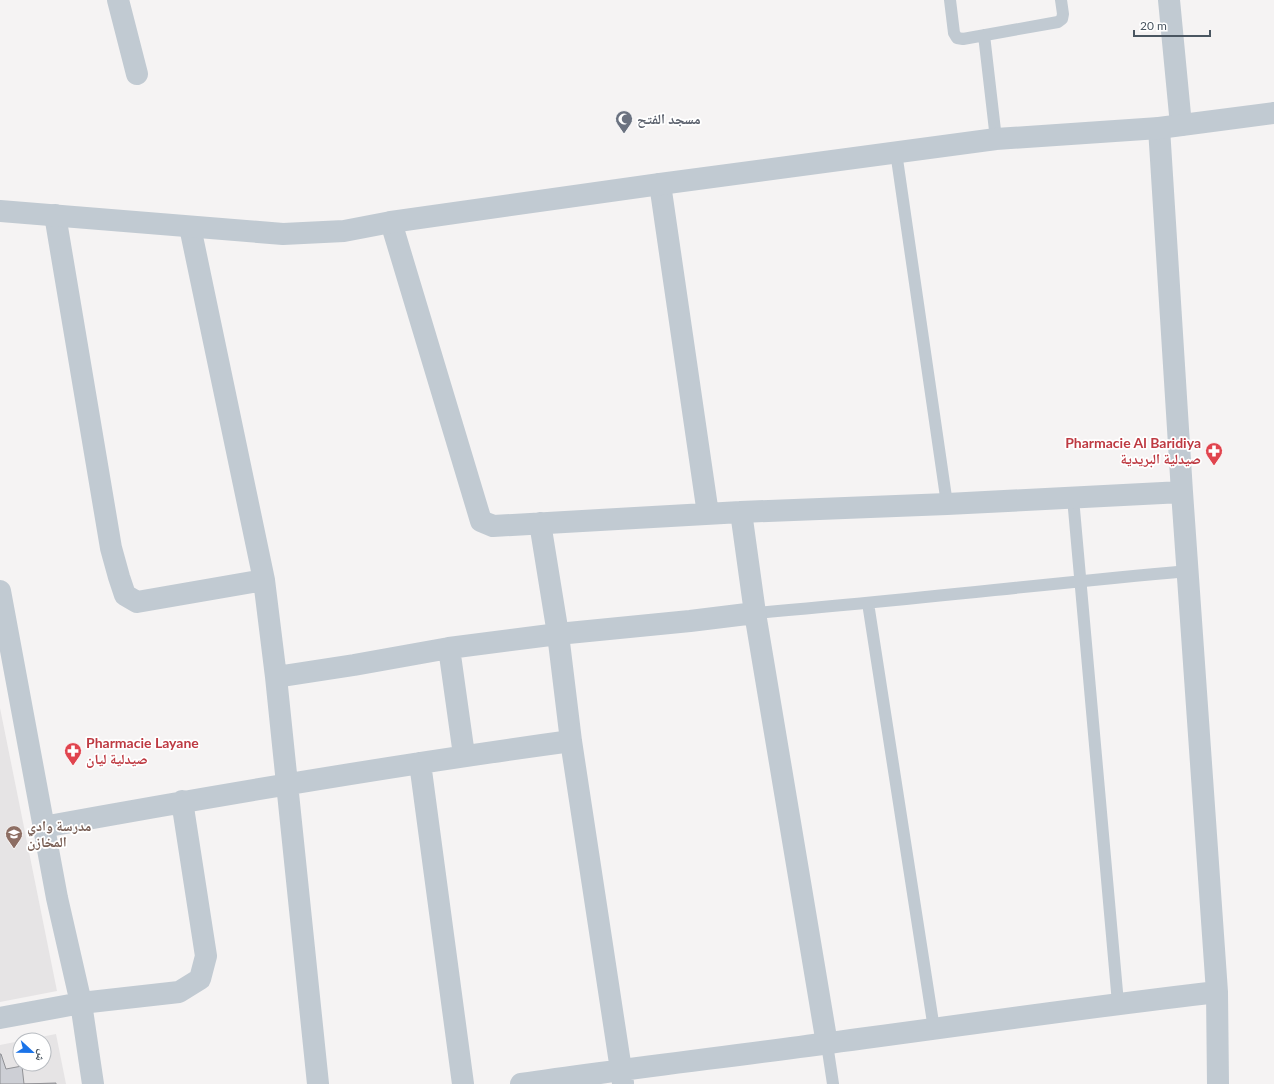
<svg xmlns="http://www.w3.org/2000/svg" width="1274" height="1084" viewBox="0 0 1274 1084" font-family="Lato,'Noto Naskh Arabic',sans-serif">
	<rect width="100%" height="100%" fill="#f5f3f3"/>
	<!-- education -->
	<path fill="#e6e4e5" d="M0,708L57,991L0,1002Z
		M56,1034L66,1084H0V1045L20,1041V1064H44V1040H25Z"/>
	<!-- building -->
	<path fill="#cdcfd5" stroke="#909195" d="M0,1054H1L6,1069L22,1066L24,1084L56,1083V1084H0Z"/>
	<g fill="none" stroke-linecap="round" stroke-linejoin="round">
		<!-- service -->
		<path stroke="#c1cad2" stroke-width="12" d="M950,0L954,33L957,38L963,39L1058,22L1062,19L1063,14L1061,0
			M984,35L996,139
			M896,152L947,504
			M1073,498L1118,1003
			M868,603L934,1029
			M755,613C900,601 1043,584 1188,571
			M827,1044L833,1084"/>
		<!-- minor -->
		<path stroke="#c1cad2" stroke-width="22" d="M118,0L137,74
			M1169,0L1181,125
			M1159,128L1182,492L1217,992L1218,1084
			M660,184L708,514
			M55,215L111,548L119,577L125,595L137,602L264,580
			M391,222L481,521L493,526L741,512L947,504L1182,492
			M190,227L264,580L276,677L318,1084
			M741,512L755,613L827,1044
			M540,523L558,634L571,741L623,1083
			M0,591L57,898L81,1003L93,1084
			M449,648L464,755
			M276,677L354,665L449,648L558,634L690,621L755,613
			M420,763L463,1084
			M43,827C219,795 395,765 571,741
			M0,1018L81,1003L179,992L200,979L206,956L182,801
			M521,1084C624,1069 726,1057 829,1043C958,1026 1087,1007 1217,992"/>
		<!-- tertiary -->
		<path stroke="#c1cad2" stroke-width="22" d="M0,211L283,234L344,231L391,222L660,184L996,139L1159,128L1274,113"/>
	</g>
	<!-- icons -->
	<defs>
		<g id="mosque-pin" transform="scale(0.9)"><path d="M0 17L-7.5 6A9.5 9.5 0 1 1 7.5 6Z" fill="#6b7280" stroke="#fff"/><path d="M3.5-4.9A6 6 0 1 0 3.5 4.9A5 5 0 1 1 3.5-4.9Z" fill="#fff"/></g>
		<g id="pharmacy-pin" transform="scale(0.9)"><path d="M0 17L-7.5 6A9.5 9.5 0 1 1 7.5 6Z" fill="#e0444e" stroke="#fff"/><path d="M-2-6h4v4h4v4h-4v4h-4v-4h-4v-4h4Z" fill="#fff"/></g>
		<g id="school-pin" transform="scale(0.9)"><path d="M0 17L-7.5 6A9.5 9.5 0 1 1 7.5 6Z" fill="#8d6e63" stroke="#fff"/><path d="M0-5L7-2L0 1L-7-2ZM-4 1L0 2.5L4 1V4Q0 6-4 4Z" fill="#fff"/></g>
	</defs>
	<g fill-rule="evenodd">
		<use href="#mosque-pin" x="624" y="119"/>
		<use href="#pharmacy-pin" x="1214" y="451"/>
		<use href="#pharmacy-pin" x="73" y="751"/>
		<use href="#school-pin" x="14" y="834"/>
	</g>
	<g text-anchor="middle" stroke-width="3.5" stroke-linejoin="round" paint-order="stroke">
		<!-- worship labels -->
		<g font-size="14" font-weight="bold" fill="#5b616d" stroke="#fff" text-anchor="start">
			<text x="637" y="124">مسجد الفتح</text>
		</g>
		<!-- health labels -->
		<g font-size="14" font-weight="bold" fill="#be3a42" stroke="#fff" text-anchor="end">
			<text x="1201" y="448">Pharmacie Al Baridiya<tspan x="1201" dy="16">صيدلية البريدية</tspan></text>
			<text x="86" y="748" text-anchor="start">Pharmacie Layane<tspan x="86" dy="16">صيدلية ليان</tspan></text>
		</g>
		<!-- education labels -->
		<g font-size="14" font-weight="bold" fill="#785e54" stroke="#fff" text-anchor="start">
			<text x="27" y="831">مدرسة وادي<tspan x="27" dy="16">المخازن</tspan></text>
		</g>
	</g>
	<!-- north arrow -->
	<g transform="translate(32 1052) rotate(112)"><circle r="19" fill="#ffffff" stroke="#b7bbc0"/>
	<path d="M0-3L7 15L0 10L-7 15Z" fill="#1a73e8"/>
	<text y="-6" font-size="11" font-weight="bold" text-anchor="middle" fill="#4a5661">ش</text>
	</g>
	<!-- scale -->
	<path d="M1134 30v6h76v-6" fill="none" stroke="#4a5661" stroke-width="2"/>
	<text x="1140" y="30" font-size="12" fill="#4a5661" stroke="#ffffff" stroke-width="3" paint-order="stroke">20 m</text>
</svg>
